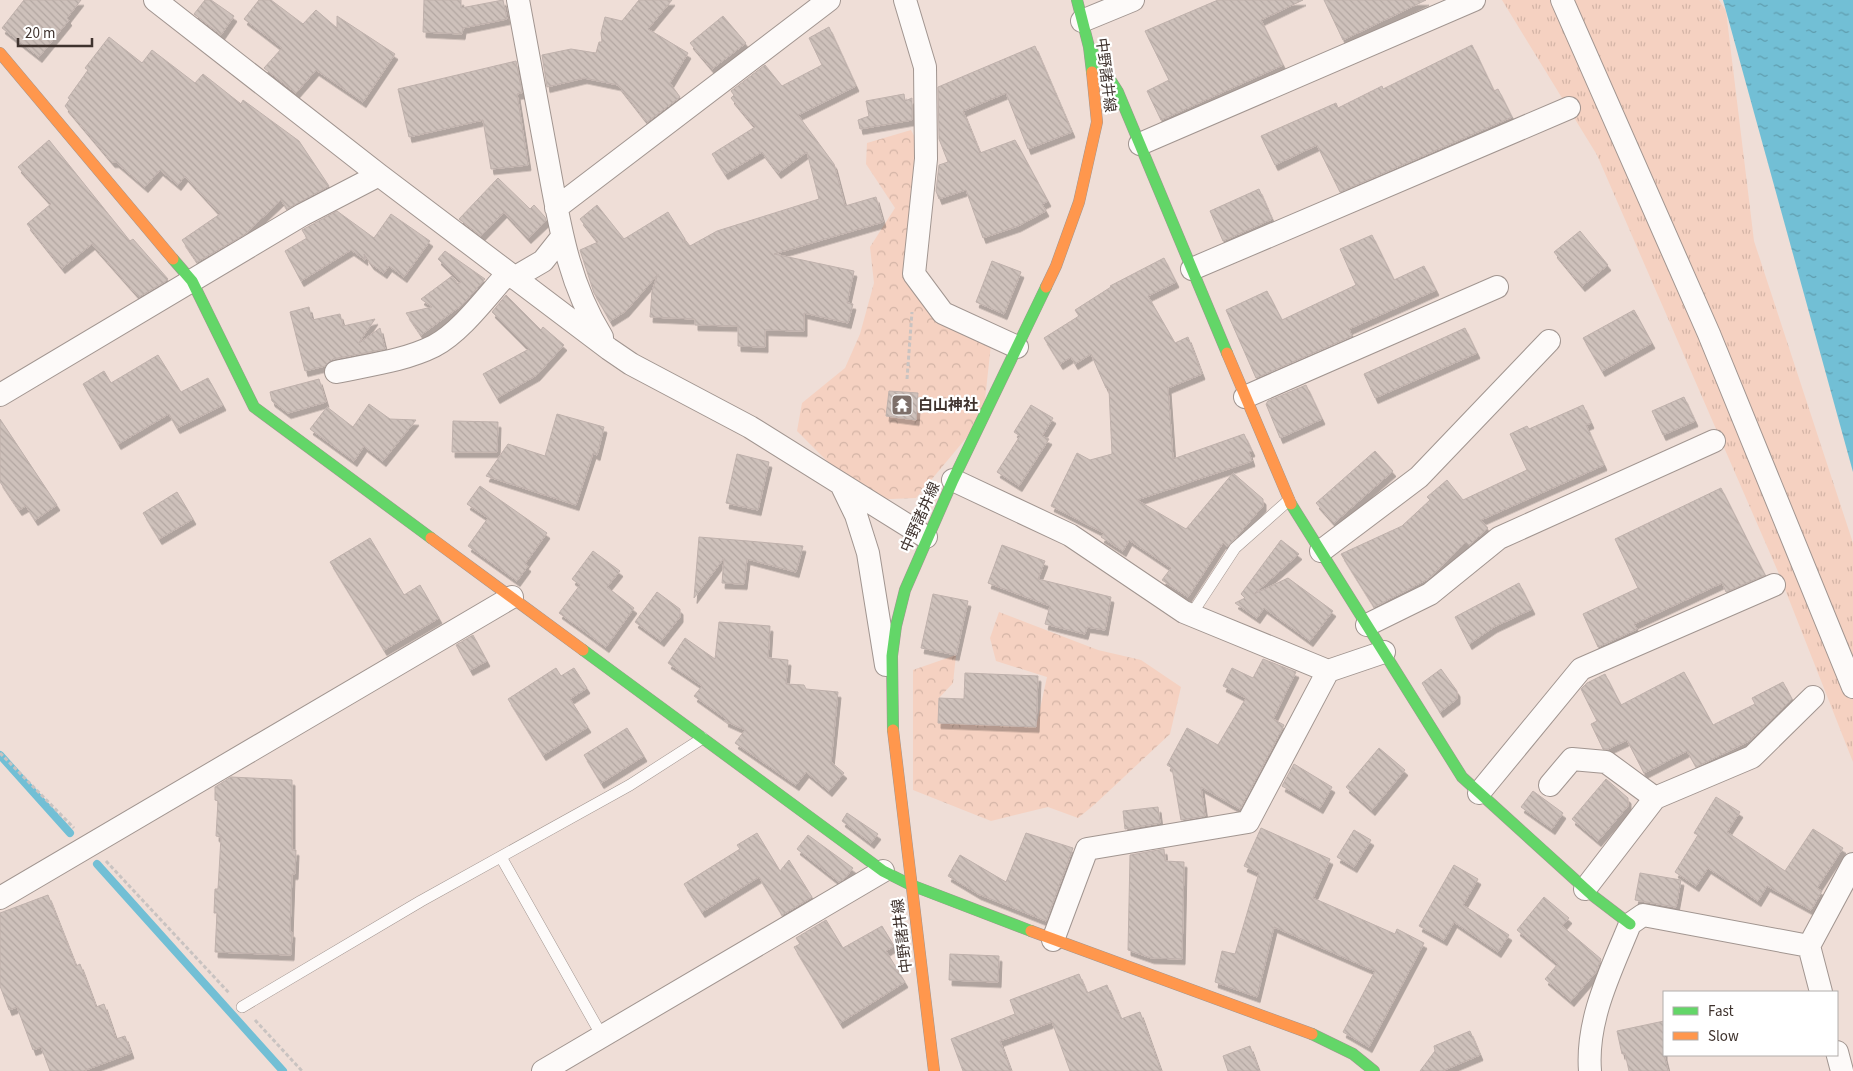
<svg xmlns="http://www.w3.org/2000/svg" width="1853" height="1071" viewBox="0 0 1853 1071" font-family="'Source Sans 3','Noto Sans JP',sans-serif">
	<defs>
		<pattern id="grass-tufts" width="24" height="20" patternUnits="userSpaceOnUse" patternTransform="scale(1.25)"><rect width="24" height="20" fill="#f5d1c1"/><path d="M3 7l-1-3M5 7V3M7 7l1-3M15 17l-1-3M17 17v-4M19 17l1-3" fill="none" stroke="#d3b4a6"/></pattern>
		<pattern id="forest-crowns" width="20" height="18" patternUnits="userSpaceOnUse" patternTransform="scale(1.25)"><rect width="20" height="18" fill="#f5d1c1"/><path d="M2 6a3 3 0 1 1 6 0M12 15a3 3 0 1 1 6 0" fill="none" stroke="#d3b4a6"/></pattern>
		<pattern id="water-ripples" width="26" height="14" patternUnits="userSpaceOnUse" patternTransform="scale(1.25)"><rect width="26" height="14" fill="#72bfd5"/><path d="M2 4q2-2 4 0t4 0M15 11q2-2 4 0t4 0" fill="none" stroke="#5f9cad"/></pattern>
		<pattern id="building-back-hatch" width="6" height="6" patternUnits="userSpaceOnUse" patternTransform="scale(1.25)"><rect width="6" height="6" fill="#cec1bb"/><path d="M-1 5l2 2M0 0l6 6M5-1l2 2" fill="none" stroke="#b2a6a1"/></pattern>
		<filter id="shadow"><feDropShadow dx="3" dy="5.5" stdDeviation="0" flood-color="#0004"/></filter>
	</defs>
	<rect width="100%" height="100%" fill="#efded7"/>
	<!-- grass -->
	<path fill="url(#grass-tufts)" d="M1502,0H1719L1726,11L1754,241L1853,543V762L1779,574L1597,155Z"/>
	<!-- forest -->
	<path fill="url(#forest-crowns)" d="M911,130L926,159L914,274L943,313L992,335L983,418L916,498L866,500L797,431L802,403L845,368L860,334L874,283L870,247L895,208L866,164L867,143Z
		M999,612L1098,650L1141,660L1181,687L1170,734L1094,805L1078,818L1048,807L991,821L913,790V670L956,655L953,683L939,698L938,723L1036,727L1047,677L996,661L990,638Z"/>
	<!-- water -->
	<path fill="url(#water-ripples)" d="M1723,0H1853V472Z"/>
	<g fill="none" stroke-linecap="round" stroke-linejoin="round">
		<!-- stream -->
		<path stroke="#72bfd5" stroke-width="8" d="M0,755L70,833
			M97,864L283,1071"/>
	</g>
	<!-- building -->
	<path fill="url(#building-back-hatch)" stroke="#bfb1ac" filter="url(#shadow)" d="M24,0H81L67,18L69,20L39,57L2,28Z
		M205,0H211L234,16L221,35L194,14Z
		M259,0H271L303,24L316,10L337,28V16L395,54L363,102L316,70L296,93L264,68L282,48L244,19Z
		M424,0H461V8L503,0L507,19L463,28L462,34L423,32Z
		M639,0H672L648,29L688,53L670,83L680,97L647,122L618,85L584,78L547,87L542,55L571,49L596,53L599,42H602L601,33L605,17L622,21Z
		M1218,0H1303L1261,20L1283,65L1161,120L1147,91L1169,80L1145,31Z
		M1324,0H1426L1343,40Z
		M723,16L746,43L712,69L690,43Z
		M829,27L856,86L798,115L834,164L845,206L876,197L883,222L774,254L854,271L847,303L853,304L848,323L804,313V331L765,330V347L738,346V326L695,325V319L650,317L652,291L658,274L626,311L610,321L594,293L580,250L598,242L580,219L597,205L624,239L668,212L685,239L682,242L686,241L690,246L717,231L819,199L807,152L778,173L762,152L725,174L712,154L755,127L731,98L734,95L731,91L765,65L782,86L822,65L809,38Z
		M109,37L142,63L152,50L195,83L203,74L241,104L243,100L299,141L329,186L287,209L281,200L244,235L197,262L182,240L220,214L185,176L178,185L160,170L145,187L116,162H112L65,106L70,99L68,98L88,70L85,68Z
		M1472,45L1494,91L1498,89L1512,117L1340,192L1317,145L1275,165L1261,136L1336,103L1338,108L1382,86L1383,89Z
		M1035,46L1072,132L1028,149L1006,93L963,111L980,153L1015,140L1048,201L1042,204L1046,211L1018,226L983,238L966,190L939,199L936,191L939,165L948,162L939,139L938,87Z
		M516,61L522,93L517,94L528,165L491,169L483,120L409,137L398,89Z
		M904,94L905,101L912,98V120L860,129L858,120L869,116L866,101Z
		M49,140L130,241L133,239L168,279L166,281L139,297L92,244L62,268L27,224L51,204L18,167Z
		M498,178L530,209L534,205L545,217L546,221L528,238L504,212L481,236L459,219Z
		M1259,189L1272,219L1223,241L1210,211Z
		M337,211L374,238L391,214L430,241L404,277L389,266L384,273L371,264L364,254L365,260L351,250L301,281L285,251L307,238L302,230Z
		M1580,231L1608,265L1582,286L1554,252Z
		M1372,235L1394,280L1424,266L1436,290L1349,329L1352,336L1256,378L1226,310L1267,291L1282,320L1356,285L1340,249Z
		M445,251L485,279L462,305L421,335L406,313L432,307L421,299L452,276L458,284L461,282L438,259Z
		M1164,258L1176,282L1148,296L1175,343L1188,337L1202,374L1168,388L1173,459L1244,434L1252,451L1249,452L1252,461L1137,500L1186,529L1233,473L1263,499V506L1237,536L1227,547L1223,543L1188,597L1162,580L1171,568L1129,540L1123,551L1101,537L1104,533L1051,506L1077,453L1090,460L1112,454L1109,389L1106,388L1091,354L1075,364L1071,357L1060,364L1044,338L1079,316L1075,310L1111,287L1110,286Z
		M992,261L1021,272L1004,314L976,302Z
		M506,295L541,330L543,327L564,345L537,375L497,398L483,374L529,349L492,312Z
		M309,307L312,320L340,314L343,326L375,319L358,344L380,328L385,349L333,359L325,366L305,371L290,312Z
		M1634,310L1652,343L1602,371L1583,338Z
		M1465,328L1477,353L1375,398L1364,374Z
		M158,355L181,392L208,378L223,405L177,428L169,414L118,444L83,384L104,371L111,383Z
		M319,379L326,402L288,413L272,401L270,392Z
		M1306,385L1322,419L1280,438L1266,404L1268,401Z
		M889,391L918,393L916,420L886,416Z
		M1684,397L1695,421L1663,435L1652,411Z
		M369,404L390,419L416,420L383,461L364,446L354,461L310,429L327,407L353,427Z
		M1031,405L1053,418L1042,436L1049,439L1019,486L997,472L1020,436L1014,432Z
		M1583,405L1591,423L1586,425L1604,465L1481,520L1488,528L1469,545L1466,542L1428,579L1374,607L1341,554L1402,526L1430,500L1427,497L1447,480L1463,500L1527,470L1510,434L1527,426L1529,429Z
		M557,414L604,427L597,455L593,453L576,505L486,476L508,444L545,456Z
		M0,419L57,505L35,520L26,506L19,510L0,482Z
		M453,421L498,422L497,452H452Z
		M1375,451L1393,471L1334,523L1316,503Z
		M737,454L769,462L758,510L726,503Z
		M480,486L547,533L525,564L528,566L517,581L468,546L488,518L467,504Z
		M1721,488L1765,575L1726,592L1722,583L1634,624L1637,629L1598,647L1583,614L1638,588L1615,539Z
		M177,492L193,519L159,539L143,513Z
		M699,537L748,541L803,546L796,572L747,559L744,584L722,583L724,558L694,598Z
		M370,538L404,595L420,585L439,618L384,650L330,562Z
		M1281,540L1299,554L1254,594L1288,578L1333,611L1310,641L1264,608L1257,618L1235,603L1245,598L1241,594Z
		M1002,545L1045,561L1038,579L1111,597L1105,630L1087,627L1085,634L1045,624L1050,606L988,583Z
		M593,551L620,571L607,587L634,608L606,647L559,613L580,585L572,579Z
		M1519,583L1532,609L1494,627L1469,644L1455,617Z
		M657,592L680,609V617L661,641L635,622Z
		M933,594L968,601L956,655L921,648Z
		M719,622L770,626L768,658L788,660L786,684L804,685L806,689L838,692L831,762L844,773L829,791L806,772L796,785L735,743L745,730L725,721L726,719L694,696L702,686L668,663L685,638L715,659Z
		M473,635L487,661L470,670L456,645Z
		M1263,659L1296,672L1273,719L1284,725L1240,809L1201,787L1205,816L1181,820L1172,768L1167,765L1187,728L1218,745L1246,698L1223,686L1232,668L1253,678Z
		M556,668L561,676L574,668L587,688L570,699L588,727L543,755L508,699Z
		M1441,669L1457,691V699L1440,712L1422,683Z
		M1684,672L1713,725L1755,704L1752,698L1783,682L1792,699L1749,741L1696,767L1687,751L1644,773L1627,740L1608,749H1603L1591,724L1597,721L1581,689L1587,683L1605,674L1621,705Z
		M965,673L1038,676L1036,727L938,723L939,698L964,699Z
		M627,728L644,756L601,783L584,755Z
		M1379,748L1405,770L1372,810L1346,787Z
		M1294,764L1332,787L1320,808L1282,786Z
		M231,777L292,780V850H296L295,874H292L290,932H292L291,955L215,952L217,913H214L215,889H218L221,837L216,836L218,801L215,800V787Z
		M1606,779L1628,798V806L1598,841L1572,819Z
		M1533,791L1563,813L1552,829L1521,807Z
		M1716,797L1740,812L1727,832L1785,871L1813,829L1843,848L1817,888L1822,891L1811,910L1767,886L1758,901L1708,868L1696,886L1675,872L1698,835L1694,833Z
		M1158,807L1160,823L1125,829L1123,811Z
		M847,813L878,834L871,843L842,821Z
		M1261,828L1330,859L1313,898L1395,934L1397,929L1424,943L1369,1047L1343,1032L1375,971L1274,927L1257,997L1215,982L1222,951L1235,954L1259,873L1244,866Z
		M1354,830L1371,840L1354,867L1337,857Z
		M757,833L780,871L789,860L812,897L782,915L759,877L702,912L684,884L740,849L737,845Z
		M1026,833L1073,848L1046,921L978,894L948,876L960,855L1006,882Z
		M808,835L853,868L845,878L839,882L797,849Z
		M1164,849L1165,861L1184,862L1182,959L1151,958L1128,950L1130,855Z
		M1454,865L1478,879L1463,905L1509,935L1498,952L1454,922L1444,940L1419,926Z
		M1640,873L1681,880L1676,907L1635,900Z
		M48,895L76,966L80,964L96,1007L104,1004L116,1039L125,1036L131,1053L83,1071H50L41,1047L33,1050L17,1007L9,1010L0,986V913Z
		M1544,897L1569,918L1562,926L1601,959L1596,972L1571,1001L1545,979L1558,964L1517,930Z
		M826,920L843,948L882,926L894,946L886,951L905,982L840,1023L794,947L800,944L796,938Z
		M950,954L999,956L998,982L949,980Z
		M1079,974L1087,993L1107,985L1121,1019L1140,1012L1161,1071H1070L1052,1022L1000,1041L1011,1071H963L951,1039L1015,1014L1010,1000Z
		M1664,1021V1055L1668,1071H1629L1625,1053L1622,1054L1617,1031Z
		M1470,1031L1480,1055L1442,1071H1420L1435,1051L1434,1046Z
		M1250,1046L1259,1071H1228L1223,1056Z"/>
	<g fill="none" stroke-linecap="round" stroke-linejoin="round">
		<!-- lane casing -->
		<g stroke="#a19590" stroke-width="12">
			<path id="lane" d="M1191,615L1235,548L1289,500
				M501,857L602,1036
				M242,1007L421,901L630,785L703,738"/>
		</g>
		<!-- street casing -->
		<g stroke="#a19590" stroke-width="24">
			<path id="street" d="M155,0L379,175L609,349L631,364L750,427L926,537
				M518,0C528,52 537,105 547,157C559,221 567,281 602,337
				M905,0L925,67L926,159L914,274L943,313L1017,347
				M1562,0L1709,334L1853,687
				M1082,21L1133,0
				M1140,144L1474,0
				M556,208L829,0
				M1192,269L1569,108
				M514,278L543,261L562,237
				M336,372C368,365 404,361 434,346C461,332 487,296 508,273
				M0,395L302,215L379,175
				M1245,397L1497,287
				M953,480L1070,535L1184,612L1328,671L1384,652
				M841,484L856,515L868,553L886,665
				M1321,551L1419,477L1549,341
				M1367,625L1430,594L1499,538L1714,441
				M1550,785L1572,759L1606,762L1655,798
				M1479,793L1581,669L1774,585
				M1585,889L1655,798L1752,757L1813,697
				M0,898L512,597
				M1053,940L1087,849L1248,822L1328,671
				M1821,992L1809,946L1853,864
				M1837,1052L1842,1071
				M543,1071L883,871
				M1590,1071C1586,1019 1611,971 1630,924L1643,915L1809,946"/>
		</g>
		<!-- fast casing -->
		<g stroke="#a19590" stroke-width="12">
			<path id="fast" d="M1077,0L1089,47L1092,72
				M1092,51L1118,92L1227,353
				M173,259L192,281L254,407L431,538
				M1291,504L1462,777L1592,895L1630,924
				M583,650L883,871L911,885L1031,931
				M893,730L892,656L896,626L905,590L953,480L1046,287
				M1312,1034L1353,1054L1374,1071"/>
		</g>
		<!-- slow casing -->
		<g stroke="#a19590" stroke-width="12">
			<path id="slow" d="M0,53L173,259
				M1046,287L1056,266L1079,202L1097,122L1092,72
				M1227,353L1291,504
				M431,538L583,650
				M893,730L934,1071
				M1031,931L1312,1034"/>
		</g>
		<!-- path -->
		<path stroke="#c9c3c1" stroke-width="3" stroke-dasharray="4 2.5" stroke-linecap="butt" d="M907,379L912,312
			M0,753L74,828
			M106,861L230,994
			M255,1020L302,1071"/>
		<!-- lane -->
		<use href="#lane" stroke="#fdfaf9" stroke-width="11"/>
		<!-- street -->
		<use href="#street" stroke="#fdfaf9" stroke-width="22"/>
		<!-- fast -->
		<use href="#fast" stroke="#63d668" stroke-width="11"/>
		<!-- slow -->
		<use href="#slow" stroke="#ff974d" stroke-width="11"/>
	</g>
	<!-- icons -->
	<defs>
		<g id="temple-square" transform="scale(1.125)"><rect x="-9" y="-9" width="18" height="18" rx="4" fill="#7d6f69" stroke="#fff"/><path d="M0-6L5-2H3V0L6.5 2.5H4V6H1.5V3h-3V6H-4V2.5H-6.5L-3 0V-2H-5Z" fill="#fff"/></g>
	</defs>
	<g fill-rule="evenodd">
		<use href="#temple-square" x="902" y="405"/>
	</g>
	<g text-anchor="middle" stroke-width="4.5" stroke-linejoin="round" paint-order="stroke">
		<!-- street labels -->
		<g font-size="15" fill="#3f332e" stroke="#fff">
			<text transform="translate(1106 75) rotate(83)" y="5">中野諸井線</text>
			<text transform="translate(920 517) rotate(-66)" y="5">中野諸井線</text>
			<text transform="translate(902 936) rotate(-97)" y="5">中野諸井線</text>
		</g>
		<!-- poi labels -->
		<g font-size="15" font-weight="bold" fill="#3f332e" stroke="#fff" text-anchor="start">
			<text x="918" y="410">白山神社</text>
		</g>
	</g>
	<!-- legend -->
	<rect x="1663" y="991" width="175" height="65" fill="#ffffff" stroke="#b2adab"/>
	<rect x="1673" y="1007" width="25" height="8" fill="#63d668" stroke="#b2adab"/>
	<text x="1708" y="1016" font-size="15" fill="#3f332e">Fast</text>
	<rect x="1673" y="1032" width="25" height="8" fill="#ff974d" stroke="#b2adab"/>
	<text x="1708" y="1041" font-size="15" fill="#3f332e">Slow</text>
	<!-- scale -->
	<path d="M18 38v8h74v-8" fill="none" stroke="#3f332e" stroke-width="2.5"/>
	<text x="25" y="38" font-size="15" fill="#3f332e" stroke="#ffffff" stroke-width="4" paint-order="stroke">20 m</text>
</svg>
